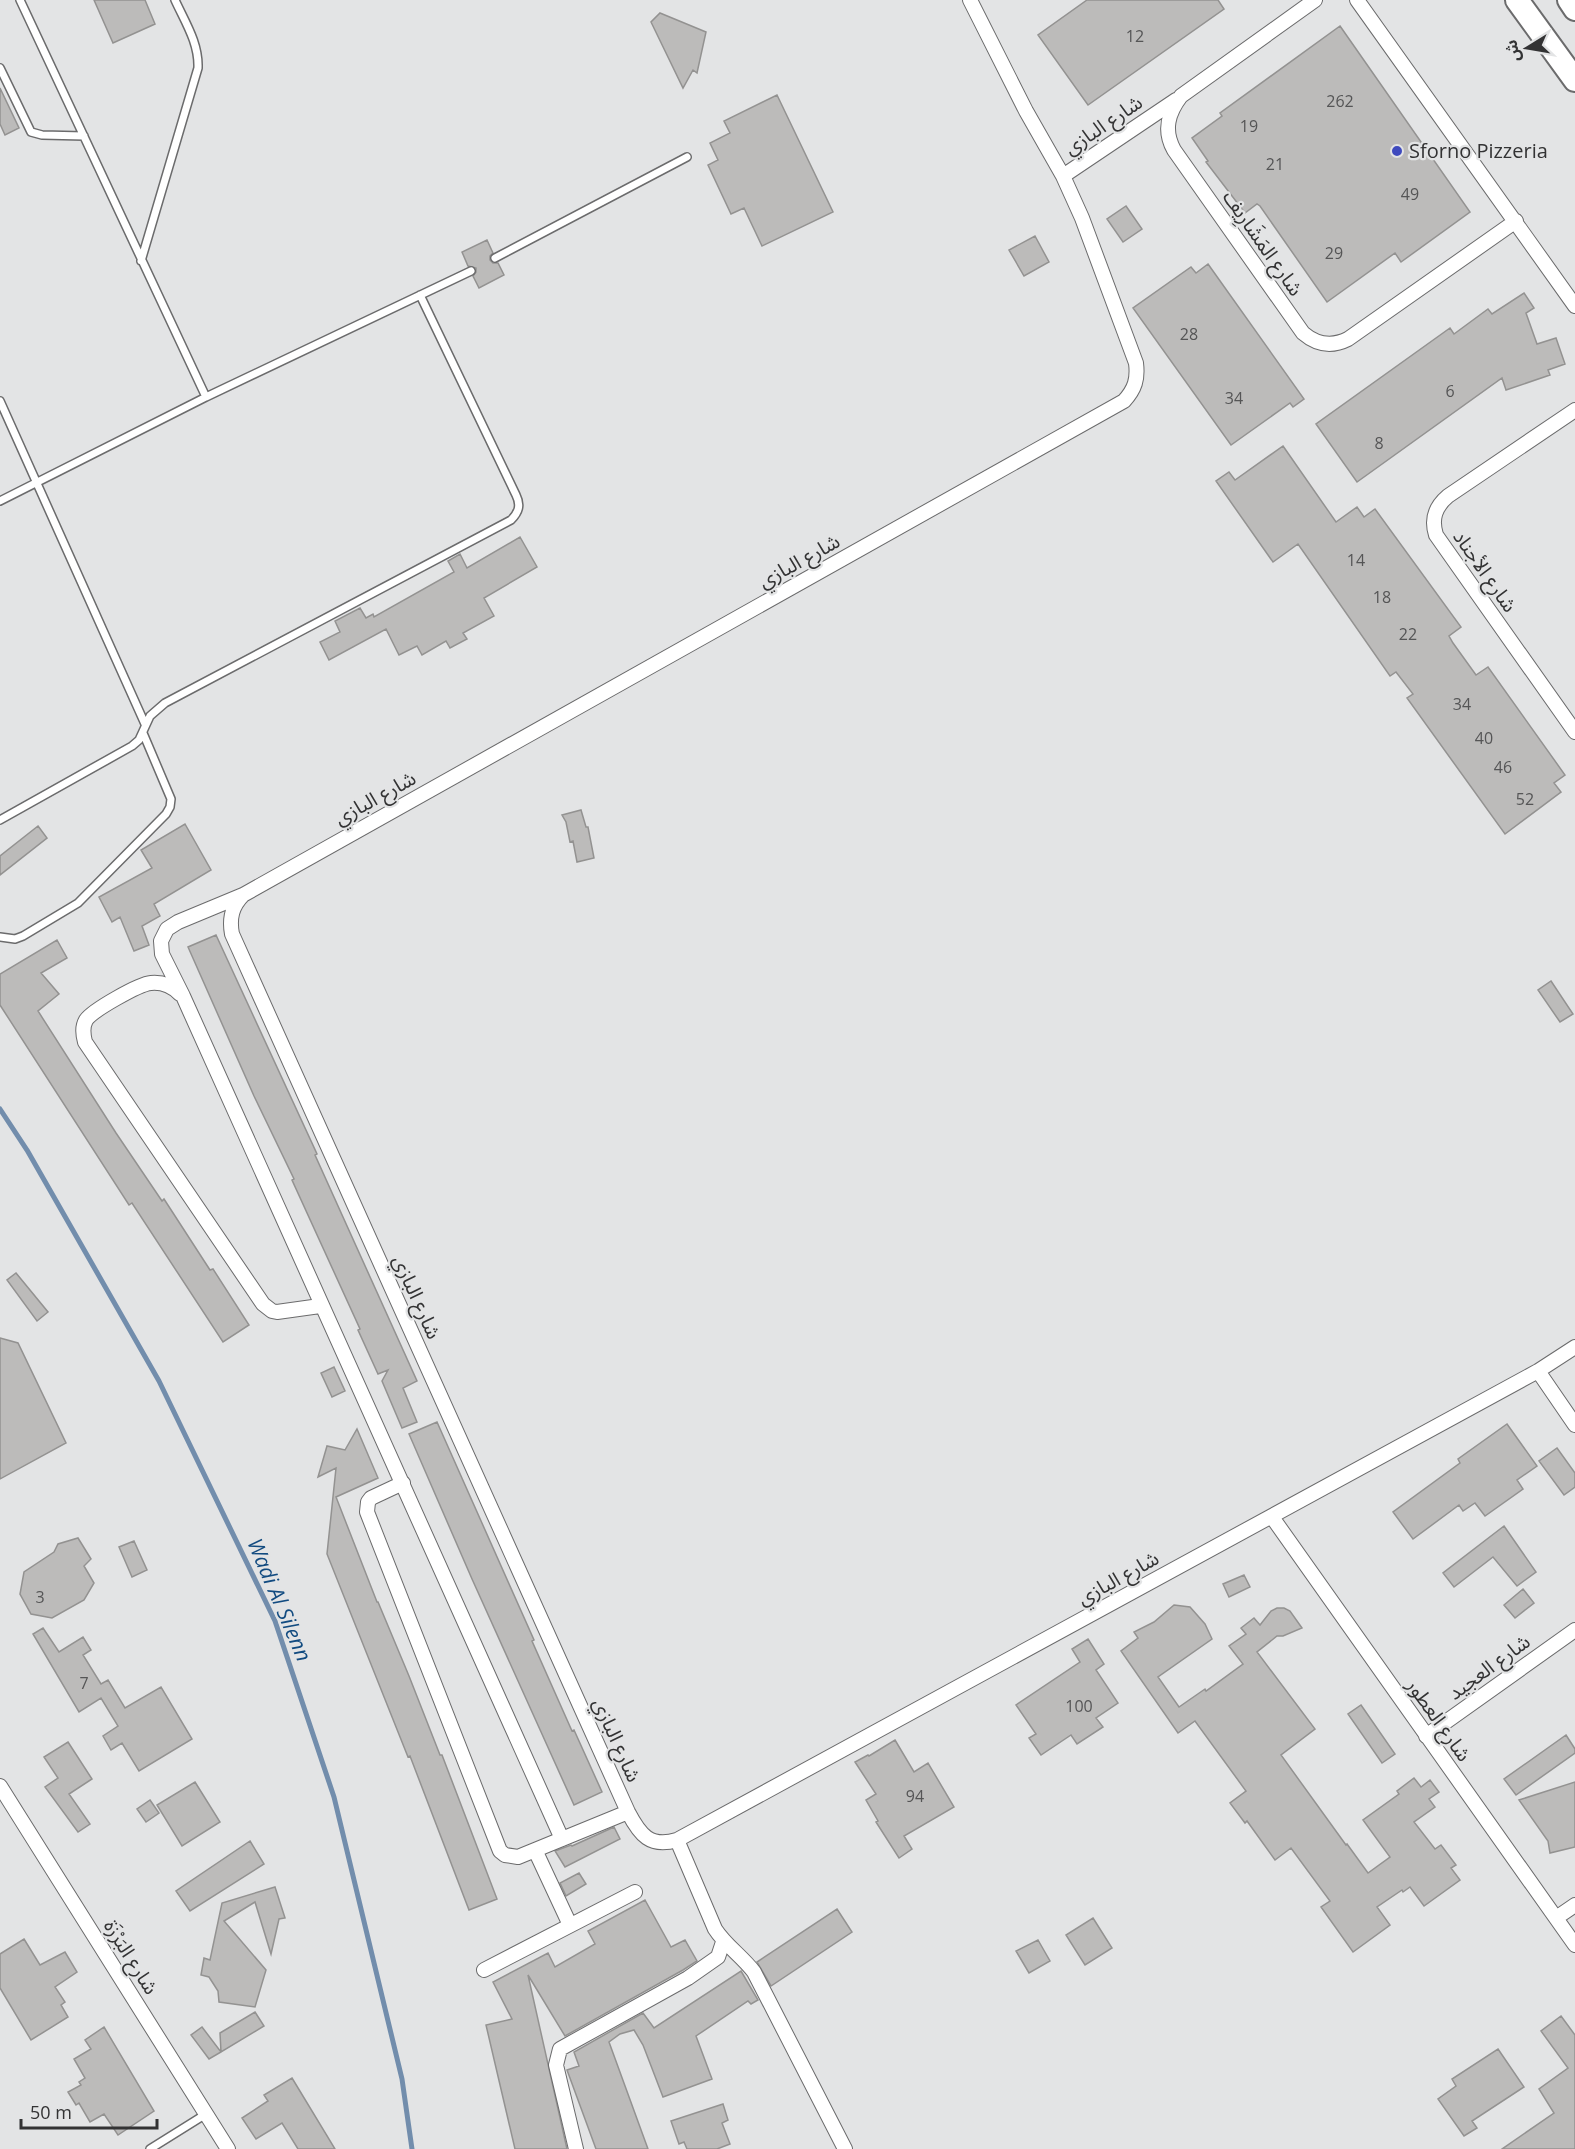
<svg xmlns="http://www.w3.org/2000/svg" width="1575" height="2149" viewBox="0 0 1575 2149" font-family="'Open Sans','Noto Sans Arabic',sans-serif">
	<rect width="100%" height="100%" fill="#e3e4e5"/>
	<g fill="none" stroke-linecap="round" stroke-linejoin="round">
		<!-- stream -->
		<path stroke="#728dac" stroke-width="5" d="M0,1109L27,1150L159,1381L275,1621L334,1797L402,2079L412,2149"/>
	</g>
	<!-- building -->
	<path fill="#bcbbba" stroke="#939291" stroke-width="1.5" d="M94,0H145L155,24L113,43Z
		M1087,0H1218L1224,9L1088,105L1038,35Z
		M660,13L706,32L697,73L693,70L683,88L651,22Z
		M1340,26L1470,212L1401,262L1395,253L1327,302L1260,206L1257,204L1245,213L1206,162L1208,161L1192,138L1222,116L1220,113Z
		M0,88L19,128L5,135L0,124Z
		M777,95L833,212L762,246L744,208L731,214L708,165L718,160L710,143L730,133L724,121Z
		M1126,206L1142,229L1123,242L1107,219Z
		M1035,236L1049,262L1024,276L1009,250Z
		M487,240L493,253L490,256V260L493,263H498L504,275L479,288L473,276L476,272V268L468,266L462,252Z
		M1208,264L1304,399L1293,407L1290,403L1231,445L1133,308L1191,267L1196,273Z
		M1524,293L1534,308L1526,313L1537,344L1556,338L1565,364L1548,370L1550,375L1506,390L1502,378L1357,482L1316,424L1450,328L1454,334L1488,309L1492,314Z
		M1283,446L1336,522L1357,507L1364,517L1375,509L1461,627L1449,636L1453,643L1476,675L1488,667L1565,775L1554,783L1561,792L1505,834L1407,698L1413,694L1396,672L1390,676L1298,544L1273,562L1216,481L1229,472L1235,480Z
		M520,537L537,567L484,598L494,616L463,633L467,639L450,648L446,641L422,655L417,646L399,655L386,629L329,660L320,642L340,632L335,621L360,608L366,618L373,614L374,617L454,572L448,561L460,554L467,568Z
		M581,810L586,827H588L594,858L577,862L573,841L570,842L566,822L562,815Z
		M185,824L211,870L154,904L160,916L142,926L149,945L134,951L120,917L112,922L99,897L152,868L141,850Z
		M38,826L47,838L0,875V856Z
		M216,935L317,1154L315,1155L417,1381L403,1388L417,1422L402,1428L382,1381L388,1370L378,1374L358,1330L360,1329L292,1180L294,1179L254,1096L188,947Z
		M57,940L67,958L41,973L59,994L38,1011L116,1133L162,1201L164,1199L210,1270L213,1269L249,1325L223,1342L132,1203L129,1205L0,1005V974Z
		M1551,981L1573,1014L1560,1022L1538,990Z
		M16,1273L48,1312L37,1321L7,1280Z
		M0,1338L18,1343L66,1443L0,1479Z
		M334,1367L345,1391L332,1397L321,1373Z
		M437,1422L534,1640L532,1641L572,1731L574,1730L602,1792L574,1805L472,1579L409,1434Z
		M1507,1424L1537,1466L1517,1480L1523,1489L1485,1516L1475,1503L1463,1511L1459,1505L1413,1539L1393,1512L1460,1463L1458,1459Z
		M357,1429L378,1478L336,1497L377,1602H378L409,1676L440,1755H442L497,1899L469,1910L410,1756L408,1757L327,1554L336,1468L318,1477L327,1446L345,1450Z
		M1557,1448L1575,1473V1487L1564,1495L1539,1461Z
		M1504,1526L1536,1572L1517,1586L1493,1557L1454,1587L1443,1573Z
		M78,1538L91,1559L84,1566L94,1583L84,1600L52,1618L31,1614L20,1594L24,1572L54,1552L58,1544Z
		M134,1541L147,1570L132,1577L119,1547Z
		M1244,1575L1250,1587L1229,1597L1223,1584Z
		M1523,1589L1534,1603L1515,1618L1504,1605Z
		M1174,1605L1190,1607L1205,1624L1212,1639L1158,1677L1179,1707L1205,1689L1206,1691L1243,1664L1229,1646L1246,1634L1241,1628L1254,1618L1260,1625L1271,1611L1277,1608H1284L1290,1611L1302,1628L1283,1636H1277L1257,1652L1315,1729L1281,1755L1346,1845L1347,1844L1368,1873L1390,1857L1363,1820L1399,1794L1397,1791L1414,1778L1421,1787L1430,1780L1439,1792L1429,1799L1435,1807L1414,1822L1435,1849L1441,1845L1456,1865L1451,1868L1460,1880L1424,1906L1410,1887L1403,1892L1402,1890L1377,1907L1390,1925L1353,1952L1321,1907L1330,1901L1291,1848L1275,1860L1247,1821L1245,1823L1230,1803L1246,1791L1195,1721L1178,1733L1121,1651L1138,1638L1134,1632L1154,1622Z
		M43,1628L59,1652L83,1637L91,1650L83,1655L101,1684L108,1680L125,1708L161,1687L192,1739L139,1771L122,1743L111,1750L103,1736L118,1726L101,1698L79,1712L33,1634Z
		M1088,1639L1104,1664L1096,1670L1118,1703L1096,1718L1103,1727L1077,1744L1071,1735L1041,1755L1029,1738L1036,1734L1016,1705L1080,1662L1072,1649Z
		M1361,1705L1395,1754L1382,1763L1348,1714Z
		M1566,1735L1575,1749V1753L1516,1795L1504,1779Z
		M895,1740L914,1772L928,1763L954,1807L904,1836L912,1849L899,1858L876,1822L878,1821L866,1800L876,1794L855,1762L868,1755L869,1756Z
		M68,1742L92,1779L69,1794L90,1824L78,1832L45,1787L58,1778L44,1757Z
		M195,1782L220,1822L182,1846L157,1805Z
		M1575,1782V1847L1550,1853L1548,1841L1519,1800Z
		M150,1800L159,1813L146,1822L137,1809Z
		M614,1827L620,1839L565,1867L555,1851L571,1845L572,1846Z
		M250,1841L264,1864L190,1911L176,1891Z
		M579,1873L586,1884L566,1896L560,1883Z
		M275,1887L285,1918L279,1919L271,1954L255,1902L224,1921L266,1970L255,2007L219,2002L218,1991L209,1977L201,1975L204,1958L210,1960L222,1903Z
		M645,1900L671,1947L685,1940L697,1961L683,1970L565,2036L528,1975L567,2149H515L486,2025L512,2019L493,1982L548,1953L555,1967L595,1944L588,1931Z
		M837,1909L852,1932L771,1986L757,1962Z
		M1093,1918L1112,1948L1085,1965L1066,1935Z
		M24,1939L40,1965L65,1952L77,1972L55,1987L65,2002L61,2005L68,2017L31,2040L0,1988V1954Z
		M1038,1940L1050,1961L1029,1973L1016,1951Z
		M741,1971L758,2000L751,2004L748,2001L696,2036L712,2079L663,2097L643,2045L634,2030L620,2034L609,2042L648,2149H596L567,2070L579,2066L574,2052L643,2013L654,2028Z
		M255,2012L264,2026L221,2052L220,2033Z
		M1561,2016L1575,2035V2149H1502L1554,2113L1539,2089L1568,2068L1541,2031Z
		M104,2027L154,2111L118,2135L104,2114L90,2122L79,2103L76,2105L68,2092L81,2085L79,2082L85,2078L74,2059L91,2049L85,2040Z
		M202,2027L221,2052L209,2059L191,2035Z
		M1498,2049L1524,2087L1472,2121L1477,2128L1464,2136L1438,2099L1456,2086L1452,2079Z
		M292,2078L335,2149H298L282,2123L256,2139L242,2118L268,2101L264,2095Z
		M723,2104L728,2120L722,2123L730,2144L717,2149H687L684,2142L679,2144L671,2121Z"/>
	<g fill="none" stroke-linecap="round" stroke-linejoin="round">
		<!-- service casing -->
		<g stroke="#6b6b6c" stroke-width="10">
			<path id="service" d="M20,0L206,397
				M0,68L31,132L42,135L84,136
				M495,258L687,157
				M141,261L198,68C199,43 185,22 175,0
				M0,401L145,724
				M0,501L206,397L471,271
				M0,820L132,746L139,740L150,716L165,703L511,520C519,512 521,505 516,495L420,295
				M0,937L15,939L23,936L78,903L166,814L170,807L171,799L143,733
				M150,2149L206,2114"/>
		</g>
		<!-- minor casing -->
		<g stroke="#6b6b6c" stroke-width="16">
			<path id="minor" d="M970,0L1026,111L1063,176L1082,218L1136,363C1138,379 1135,389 1124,401L243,895C232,906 229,918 232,934L628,1812C640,1835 650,1848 677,1840L1538,1371L1575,1347
				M1315,0L1181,96C1168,113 1163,130 1174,150L1303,333C1317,345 1332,347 1348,339L1516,221
				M1357,0L1575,306
				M1063,176L1176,100
				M1575,410L1448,496C1435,507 1431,519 1436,535L1575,732
				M243,895L178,922L167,929L161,941L162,954L183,996C308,1278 436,1558 562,1839
				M180,994C172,986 162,982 151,983C139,984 93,1010 86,1020C82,1027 83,1034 85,1042L263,1304L272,1311L277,1312L320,1306
				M1538,1371L1575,1425
				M403,1483L371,1498L368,1502L367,1512L500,1851L505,1855L518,1857L628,1812
				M1272,1517L1575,1945
				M1426,1736L1575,1630
				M0,1786L228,2149
				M677,1840L715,1929C726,1946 742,1956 754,1972L845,2149
				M535,1850L570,1925
				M1556,1918L1575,1905
				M484,1970L635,1892
				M576,2149L556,2065L560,2049L688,1978L718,1957L723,1942"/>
		</g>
		<!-- trunk casing -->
		<g stroke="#6b6b6c" stroke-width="26">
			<path id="trunk" d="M1517,0L1575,80
				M1569,0L1575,9"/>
		</g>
		<!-- service -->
		<use href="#service" stroke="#fff" stroke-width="7"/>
		<!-- minor -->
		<use href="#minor" stroke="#fff" stroke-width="14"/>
		<!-- trunk -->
		<use href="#trunk" stroke="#fff" stroke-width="22"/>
	</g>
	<!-- markers -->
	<circle fill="#3f4abe" stroke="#e3e4e5" stroke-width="2" cx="1397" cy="151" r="6"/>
	<g text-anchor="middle" stroke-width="4.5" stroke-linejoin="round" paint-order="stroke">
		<!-- number labels -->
		<g font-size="16" fill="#555556">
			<text x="1135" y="42">12</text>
			<text x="1340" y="107">262</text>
			<text x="1249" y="132">19</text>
			<text x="1275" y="170">21</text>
			<text x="1410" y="200">49</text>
			<text x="1334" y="259">29</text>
			<text x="1189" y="340">28</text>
			<text x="1450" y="397">6</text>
			<text x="1234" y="404">34</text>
			<text x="1379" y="449">8</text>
			<text x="1356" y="566">14</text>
			<text x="1382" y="603">18</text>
			<text x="1408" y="640">22</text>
			<text x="1462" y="710">34</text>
			<text x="1484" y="744">40</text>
			<text x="1503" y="773">46</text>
			<text x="1525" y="805">52</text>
			<text x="40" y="1603">3</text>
			<text x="84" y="1689">7</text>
			<text x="1079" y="1712">100</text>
			<text x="915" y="1802">94</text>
		</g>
		<!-- street labels -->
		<g font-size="20" fill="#333334" stroke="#e3e4e5">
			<text transform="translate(1103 125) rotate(-34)" y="7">شارع البازي</text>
			<text transform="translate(1263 243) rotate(55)" y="7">شارع المَشَارِيف</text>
			<text transform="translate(799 561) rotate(-29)" y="7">شارع البازي</text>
			<text transform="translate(1485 571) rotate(55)" y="7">شارع الأجناد</text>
			<text transform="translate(375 798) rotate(-29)" y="7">شارع البازي</text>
			<text transform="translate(417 1297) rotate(66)" y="7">شارع البازي</text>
			<text transform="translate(1118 1578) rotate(-29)" y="7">شارع البازي</text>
			<text transform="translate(1489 1667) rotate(-36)" y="7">شارع العجيد</text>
			<text transform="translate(1439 1720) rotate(55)" y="7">شارع العطور</text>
			<text transform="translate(617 1740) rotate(66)" y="7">شارع البازي</text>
			<text transform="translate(131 1957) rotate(58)" y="7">شارع البَرْزَة</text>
		</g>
		<!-- poi labels -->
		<g font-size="20" fill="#333334" stroke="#e3e4e5" text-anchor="start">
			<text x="1409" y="158">Sforno Pizzeria</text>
		</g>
		<!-- water labels -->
		<g font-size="21" font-style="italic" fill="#124b80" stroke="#e3e4e5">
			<text transform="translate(279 1600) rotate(67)" y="7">Wadi Al Silenn</text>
		</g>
	</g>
	<!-- north arrow -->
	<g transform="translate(1527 48) rotate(259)" stroke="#e3e4e5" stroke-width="4.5" paint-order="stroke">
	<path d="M0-4.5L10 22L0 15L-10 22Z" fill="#333334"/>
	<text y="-9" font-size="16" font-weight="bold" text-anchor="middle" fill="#333334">ش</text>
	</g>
	<!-- scale -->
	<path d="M21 2119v9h136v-9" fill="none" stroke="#333334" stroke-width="3"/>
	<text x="30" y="2119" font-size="18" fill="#333334" stroke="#e3e4e5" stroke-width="4.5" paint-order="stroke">50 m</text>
</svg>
